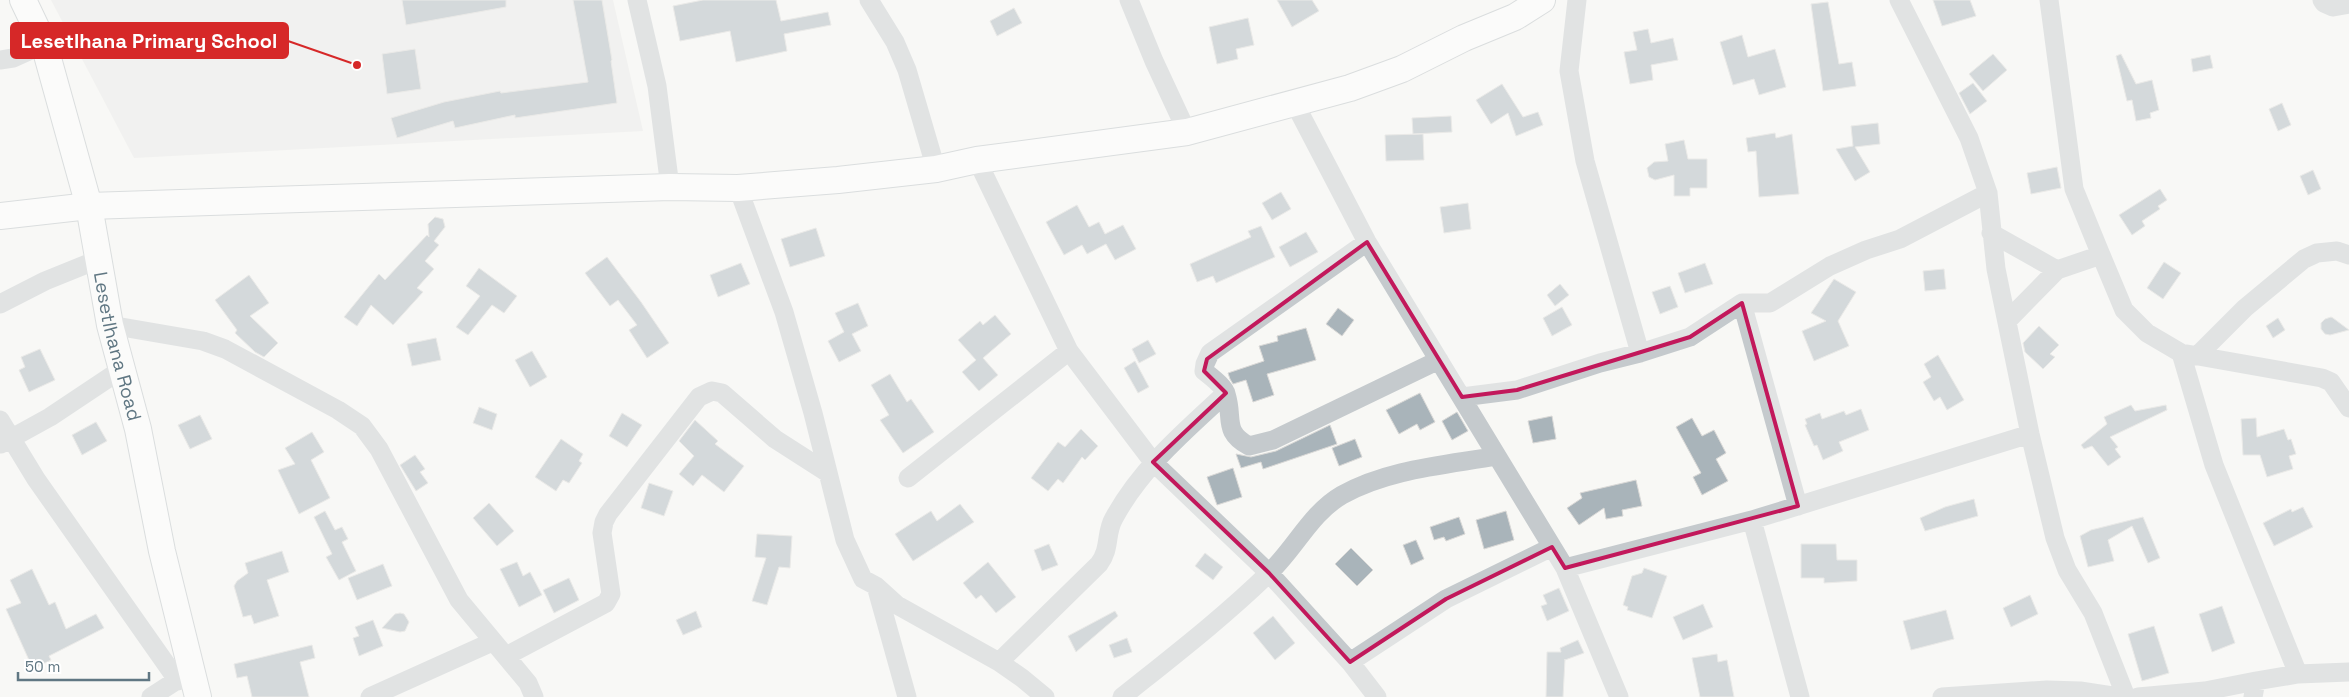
<svg xmlns="http://www.w3.org/2000/svg" width="2349" height="697" viewBox="0 0 2349 697" font-family="'Space Grotesk',sans-serif">
	<rect width="100%" height="100%" fill="#f8f8f5"/>
	<!-- built -->
	<path fill="#e9e9e8" d="M51,0H613L643,131L134,158Z"/>
	<!-- building -->
	<path fill="#a9b4ba" stroke="#dad9d7" d="M402,0H506V7L406,25Z
		M573,0H602L612,60L611,61L617,103L515,118V115L455,128L453,121L397,138L391,118L444,102L500,91L501,93L588,82Z
		M703,0H776L781,21L828,12L831,25L784,34L787,51L736,62L730,31L680,41L673,6Z
		M1277,0H1312L1319,11L1292,27Z
		M1933,0H1970L1976,16L1942,26Z
		M1828,2L1839,64L1852,62L1856,86L1823,91L1811,4Z
		M1014,8L1022,23L997,36L990,21Z
		M1248,18L1254,45L1236,49L1238,59L1217,64L1209,27Z
		M1648,29L1651,43L1673,38L1678,60L1651,65L1653,80L1630,84L1624,52L1637,50L1633,32Z
		M1742,35L1748,57L1775,49L1786,87L1759,95L1754,79L1733,85L1720,42Z
		M415,49L421,89L387,94L382,54Z
		M1993,54L2007,70L1983,91L1969,74Z
		M2121,54L2136,84L2152,80L2159,110L2150,113L2151,118L2136,121L2132,100L2127,101L2116,56Z
		M2210,55L2213,68L2193,72L2191,59Z
		M1973,83L1987,101L1970,114L1959,93Z
		M1502,84L1523,117L1538,112L1543,125L1516,136L1508,113L1491,124L1476,100Z
		M2282,103L2291,125L2278,131L2269,109Z
		M1451,116L1452,132L1413,134L1412,118Z
		M1878,123L1880,144L1855,147L1870,172L1855,181L1836,149L1853,146L1851,126Z
		M1775,133L1776,138L1792,134L1799,194L1759,197L1756,151L1748,152L1746,138Z
		M1423,134L1424,160L1386,161L1385,135Z
		M1684,140L1688,159H1707V188H1690V196H1674V175L1655,180L1649,177L1647,168L1654,162L1668,161L1665,144Z
		M2057,167L2061,188L2031,194L2027,173Z
		M2313,170L2321,189L2308,195L2300,176Z
		M2160,189L2167,200L2158,206L2160,209L2142,221L2145,226L2132,235L2119,215Z
		M1281,192L1291,209L1272,220L1262,203Z
		M1468,203L1471,229L1444,233L1440,207Z
		M1077,205L1089,227L1099,222L1105,234L1123,225L1136,249L1115,260L1106,244L1087,254L1082,245L1064,255L1046,222Z
		M435,217L443,219L445,227L434,241L439,245L425,261L434,269L417,288L423,292L393,325L371,305L357,326L344,317L379,274L385,280L427,235L429,237L428,224Z
		M1261,226L1275,257L1216,283L1213,276L1197,282L1190,264L1251,237L1248,231Z
		M816,228L825,256L790,267L781,239Z
		M1306,232L1318,252L1290,267L1279,247Z
		M607,257L641,302L669,343L647,358L629,330L637,325L618,300L610,306L585,273Z
		M2164,262L2181,273L2163,299L2147,288Z
		M741,263L750,284L718,297L710,275Z
		M1705,263L1713,284L1685,293L1678,273Z
		M479,268L517,296L504,313L492,305L468,335L456,327L480,296L466,286Z
		M1944,269L1946,289L1925,291L1923,271Z
		M249,275L269,303L250,316L278,343L264,357L255,352L235,333L237,330L215,300Z
		M1834,279L1856,292L1838,321L1849,346L1814,361L1802,331L1826,321L1811,313Z
		M1560,284L1569,295L1555,306L1547,295Z
		M1670,286L1678,307L1660,314L1652,292Z
		M858,303L868,326L852,334L861,351L839,362L828,341L844,332L835,313Z
		M1562,307L1572,325L1552,336L1543,318Z
		M1338,308L1354,320L1342,336L1326,324Z
		M995,315L1011,334L983,358L998,375L979,391L962,372L976,360L958,340L980,321L983,325Z
		M2331,317L2333,318L2349,330L2330,335L2325,334L2321,329V323L2325,319Z
		M2278,318L2285,330L2273,338L2266,326Z
		M2039,326L2059,345L2050,354L2055,357L2043,369L2025,352L2023,343Z
		M1306,328L1316,360L1267,374L1274,395L1253,402L1246,380L1233,384L1230,379L1228,373L1264,361L1259,346L1278,341L1277,336Z
		M436,338L441,360L412,366L407,344Z
		M1148,340L1156,354L1139,363L1132,349Z
		M40,349L55,380L29,392L19,370L25,367L21,357Z
		M532,351L547,377L530,387L515,360Z
		M1938,355L1964,400L1947,410L1940,397L1934,401L1923,382L1931,377L1924,364Z
		M1135,361L1149,387L1138,393L1124,368Z
		M890,374L907,402L911,399L934,432L903,453L880,420L889,415L871,385Z
		M1420,393L1435,422L1420,430L1417,424L1399,434L1386,410Z
		M2131,405L2135,411L2166,405L2167,410L2110,437L2118,447L2115,449L2121,457L2108,466L2092,446L2084,449L2081,445L2107,424L2104,417Z
		M479,407L497,414L492,430L473,423Z
		M1861,409L1869,430L1839,442L1843,451L1823,460L1817,445L1814,446L1805,425L1807,424L1805,419L1820,413L1822,419L1844,411L1846,415Z
		M1457,412L1468,431L1452,440L1442,421Z
		M622,413L642,425L627,447L609,436Z
		M200,415L212,439L190,449L178,425Z
		M1552,416L1556,439L1533,443L1528,421Z
		M1692,418L1702,436L1714,430L1726,453L1716,459L1728,481L1702,495L1693,477L1701,473L1676,427Z
		M2256,418L2257,437L2284,429L2288,440L2291,439L2296,454L2289,456L2293,469L2267,477L2260,455H2243L2241,419Z
		M695,420L718,441L715,444L744,466L724,492L702,475L693,486L679,474L694,456L679,441Z
		M96,422L107,441L82,455L72,435Z
		M1330,425L1337,444L1263,469L1261,462L1241,468L1236,454L1251,457L1276,451Z
		M1081,429L1098,446L1085,460L1082,457L1063,483L1058,479L1048,491L1031,478L1058,442L1065,447Z
		M312,432L324,452L311,460L330,498L299,514L278,470L295,464L285,448Z
		M561,439L583,454L579,461L582,463L569,483L563,480L556,491L535,477Z
		M1355,439L1362,457L1339,466L1332,448Z
		M415,455L425,469L420,472L428,483L416,491L400,465Z
		M1233,468L1242,497L1217,505L1207,477Z
		M1636,480L1642,506L1622,510L1623,516L1606,519L1604,508L1579,525L1567,508L1582,498L1580,493Z
		M649,483L673,491L664,516L641,508Z
		M1974,499L1978,516L1925,531L1920,518L1945,507Z
		M489,503L514,531L497,546L473,518Z
		M960,504L974,522L913,561L895,534L931,511L937,521Z
		M2303,507L2313,527L2274,546L2263,523L2291,509L2292,512Z
		M325,511L335,530L342,527L348,539L342,542L356,571L339,580L326,557L332,554L314,517Z
		M1506,511L1514,540L1484,549L1476,520Z
		M1459,517L1465,534L1446,541L1444,537L1434,540L1430,527Z
		M2143,517L2160,558L2148,563L2132,526L2108,540L2114,561L2088,567L2080,536L2091,530Z
		M757,534L792,536L790,568L779,567L767,605L752,601L766,558L755,557Z
		M1416,540L1424,559L1411,565L1403,545Z
		M1049,544L1058,565L1042,571L1034,550Z
		M1801,544H1836L1837,560H1857V581L1824,583V578H1801Z
		M1351,548L1373,570L1357,586L1335,564Z
		M282,551L289,572L267,580L279,616L254,624L251,615L243,617L234,586L237,581L248,573L245,563Z
		M1205,553L1223,567L1213,580L1195,566Z
		M517,562L523,576L530,572L542,595L519,607L500,569Z
		M988,562L1016,597L996,613L981,595L976,599L963,583Z
		M383,564L392,586L357,600L348,578Z
		M1644,568L1667,576L1652,618L1627,610L1628,607L1623,605L1632,576L1642,573Z
		M32,569L49,605L55,602L66,629L96,614L104,628L49,656L51,660L33,669L6,609L21,603L10,580Z
		M569,578L579,600L554,613L543,590Z
		M1559,588L1569,611L1547,621L1541,606L1547,604L1543,595Z
		M2030,595L2038,614L2011,627L2003,608Z
		M1703,604L1713,627L1683,640L1673,617Z
		M2222,606L2235,643L2212,652L2199,614Z
		M1946,610L1954,639L1911,650L1903,621Z
		M696,611L702,627L683,635L676,620Z
		M1115,611L1118,616L1076,652L1068,636Z
		M400,613L404,614L409,622L405,631L400,632L382,628L395,614Z
		M1273,616L1295,643L1275,660L1253,633Z
		M373,620L383,646L359,656L353,638L359,636L355,627Z
		M2154,626L2169,673L2142,681L2128,634Z
		M1127,638L1132,652L1114,658L1109,645Z
		M1578,640L1584,653L1565,660V659L1563,697H1546L1547,652H1561L1560,648Z
		M312,645L315,658L300,662L309,697H252L247,676L237,678L234,664Z
		M1717,654L1718,662L1727,660L1734,697H1700L1692,658Z"/>
	<g fill="none" stroke-linecap="round" stroke-linejoin="round">
		<!-- secondary casing -->
		<g stroke="#b7bec2" stroke-width="28">
			<g id="secondary">
				<path id="s1" d="M23,0L44,44L89,206L110,325L138,429L162,551L198,697"/>
				<path d="M0,216L89,206L670,187L738,188L838,180L936,169L977,160L1187,132L1350,88L1402,69L1464,38L1515,17L1542,0"/>
			</g>
		</g>
		<!-- street -->
		<path stroke="#c5cacd" stroke-width="19" d="M637,0L657,86L670,187
			M869,0L895,42L907,70L936,169
			M1129,0L1154,61L1187,132
			M1577,0L1569,71L1585,161L1640,353
			M1899,0L1969,138L1988,193L1996,269L2030,434L2055,538L2067,570L2093,613L2126,697
			M2049,0L2074,189L2101,255
			M2322,0L2324,3L2333,7L2349,4
			M0,60L13,58L44,44
			M1295,104L1367,242L1565,568L1619,697
			M977,160L1069,351L1153,462L1269,573L1350,662
			M738,188L784,312L813,413L845,540L863,579L876,586L897,605L999,662L1022,678L1045,697
			M1991,233L2057,270
			M1367,242L1210,353L1205,364L1204,371C1211,377 1224,386 1226,394C1234,419 1222,431 1249,446L1273,440L1439,360
			M1742,303L1798,506
			M0,304L45,281L97,260
			M2007,321L2057,270L2101,255L2124,310L2147,333L2181,353L2214,465L2298,674L2256,681L2253,697
			M110,325L203,341L225,349L338,410L362,426L379,449L459,600L528,683L534,697
			M2187,354L2322,378L2331,382L2349,408
			M2197,356L2245,308L2304,259L2317,253L2337,251L2349,255
			M1462,397L1517,390L1600,363L1640,353L1690,337L1742,303H1770L1830,266L1866,250L1900,239L1988,193
			M0,420L36,479L178,681
			M1,444L50,417L122,369
			M908,478L1069,351
			M1752,520L1800,697
			M1565,568L1752,520L2030,434
			M876,586L907,697
			M506,656L606,603L611,594L602,533L604,522L608,514L699,397L712,391L722,393L775,439L828,473
			M999,662L1099,564C1111,548 1105,533 1114,518C1141,468 1185,431 1226,393
			M2298,674L2349,672
			M151,697L188,673
			M370,697L492,642
			M1122,697C1172,657 1224,617 1270,572C1296,547 1311,513 1342,495C1388,469 1446,465 1497,456
			M1377,697L1350,662L1446,599L1552,547
			M1942,697L2047,690L2080,691L2119,697
			M2138,697L2205,691L2256,681"/>
		<!-- secondary -->
		<use href="#secondary" stroke="#fff" stroke-width="26"/>
	</g>
	<!-- marked area -->
	<path d="M0 0H2349V697H0ZM1367,242L1462,397L1517,390L1690,337L1742,303L1798,506L1565,568L1552,547L1446,599L1350,662L1269,573L1153,462L1226,393L1204,371L1207,359Z" fill="#f8f8f5" fill-opacity=".55" fill-rule="evenodd"/>
	<path fill="none" stroke="#c2185b" stroke-width="4" stroke-linejoin="round" d="M1367,242L1462,397L1517,390L1690,337L1742,303L1798,506L1565,568L1552,547L1446,599L1350,662L1269,573L1153,462L1226,393L1204,371L1207,359Z"/>
	<g text-anchor="middle" stroke-width="5" stroke-linejoin="round" paint-order="stroke">
		<!-- street labels -->
		<g font-size="19" fill="#607783" stroke="#fff">
			<text dy="7" stroke="none"><textPath href="#s1" startOffset="360">Lesetlhana Road</textPath></text>
		</g>
	</g>
	<!-- callouts -->
	<path fill="none" stroke="#d62828" stroke-width="2" d="M357 65L288 41"/>
	<circle fill="#d62828" stroke="#fff" stroke-width="2" cx="357" cy="65" r="5"/>
	<rect fill="#d62828" stroke="#d62828" stroke-width="2" x="11" y="23" width="277" height="35" rx="5"/>
	<g font-size="20" text-anchor="middle" font-weight="bold" fill="#fff">
		<text x="149" y="48">Lesetlhana Primary School</text>
	</g>
	<!-- scale -->
	<path d="M18 672v8h131v-8" fill="none" stroke="#607783" stroke-width="2.5"/>
	<text x="25" y="672" font-size="15" fill="#607783" stroke="#ffffff" stroke-width="4" paint-order="stroke">50 m</text>
</svg>
